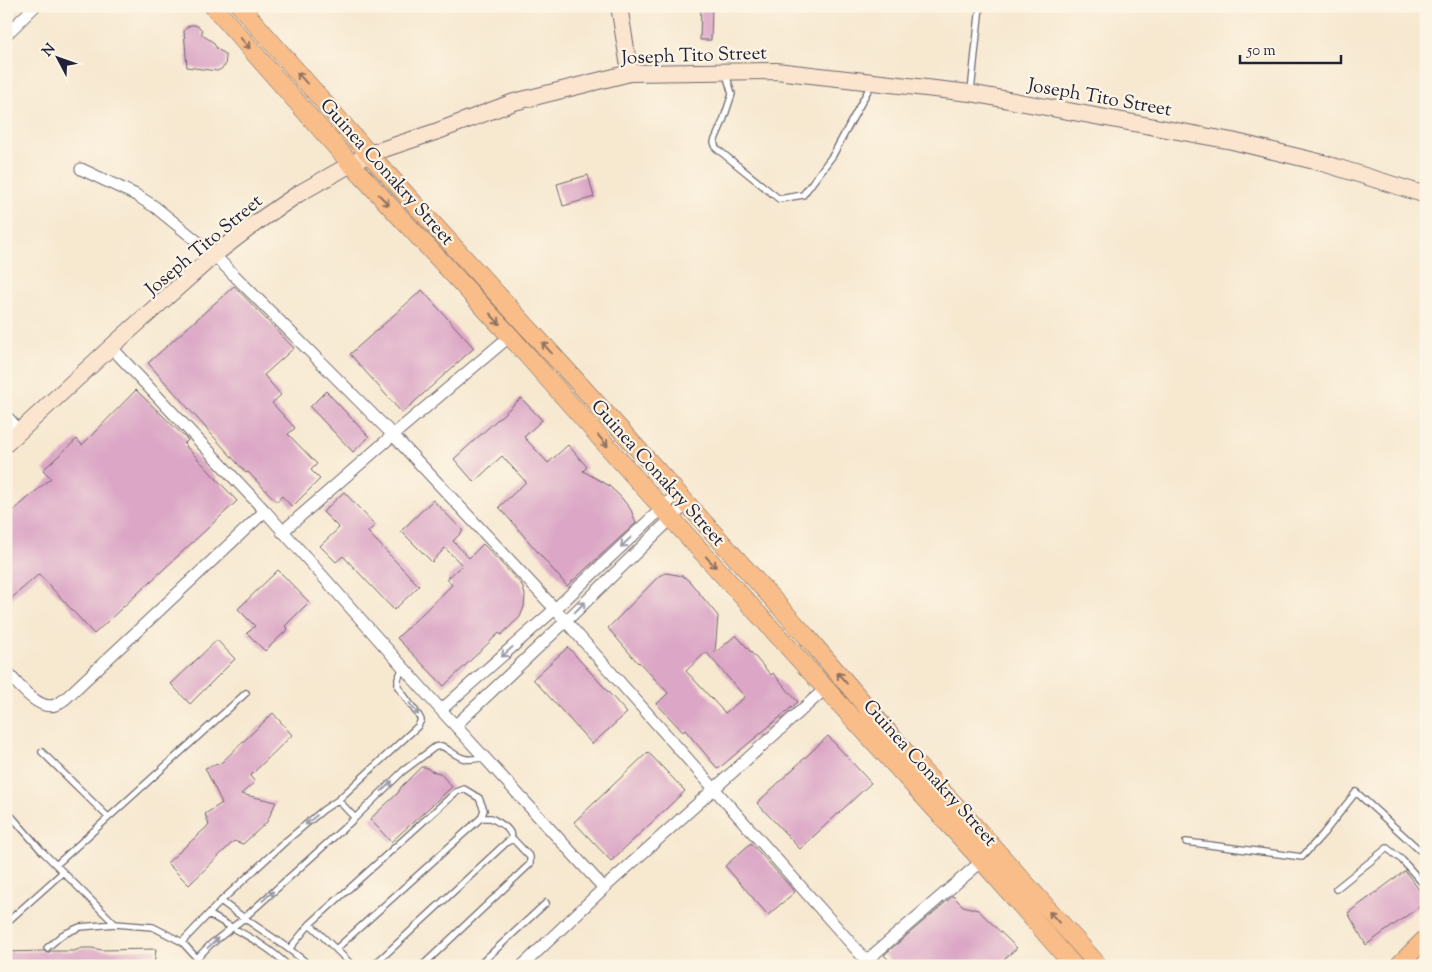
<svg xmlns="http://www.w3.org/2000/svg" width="1432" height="972" viewBox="0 0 1432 972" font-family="'Sorts Mill Goudy',serif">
	<rect width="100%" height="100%" fill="#fcf5e5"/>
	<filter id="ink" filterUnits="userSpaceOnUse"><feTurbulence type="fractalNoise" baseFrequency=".02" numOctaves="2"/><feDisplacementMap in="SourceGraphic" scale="10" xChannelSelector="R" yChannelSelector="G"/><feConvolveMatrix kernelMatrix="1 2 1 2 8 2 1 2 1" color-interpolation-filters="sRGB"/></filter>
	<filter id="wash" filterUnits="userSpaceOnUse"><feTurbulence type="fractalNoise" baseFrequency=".0096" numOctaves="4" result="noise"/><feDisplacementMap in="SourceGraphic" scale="20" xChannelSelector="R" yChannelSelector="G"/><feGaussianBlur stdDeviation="1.12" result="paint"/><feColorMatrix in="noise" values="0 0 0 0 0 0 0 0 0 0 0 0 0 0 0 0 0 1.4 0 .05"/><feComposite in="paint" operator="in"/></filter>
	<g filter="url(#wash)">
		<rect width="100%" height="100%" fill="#f7e8d0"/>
		<g id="blocks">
			<!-- building -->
			<path fill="#dca7c6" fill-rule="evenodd" d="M701,6H712L711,40H700Z
				M191,25H195L199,27L202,30V35L213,42L217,49L224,53L226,57L225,66L221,69L217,71L187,67L184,31L187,27Z
				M588,175L594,197L563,206L557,184Z
				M234,286L294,348L264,375L281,395L272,403L295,428L288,434L317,464L311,470L320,479L292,507L282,496L277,502L248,472L246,473L148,363Z
				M422,290L474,348L402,413L350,354Z
				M136,390L188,440L184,444L237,501L94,634L39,574L6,603V517L51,478L43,470L77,439L82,445Z
				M326,391L369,437L353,452L310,407Z
				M521,398L542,420L524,437L548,463L568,445L587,467L583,471L608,485L620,496L631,510L636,523L567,586L499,507L526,482L502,456L474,482L454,459Z
				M344,492L375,525L368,532L419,586L394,610L343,556L336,562L320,546L339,528L323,512Z
				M433,500L463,531L453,541L469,558L483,544L522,585L525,595L524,607L520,617L501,635L499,633L444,686L397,638L452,585L447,579L462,565L445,548L432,562L401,531Z
				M278,570L309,602L285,626L288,629L265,651L247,633L255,626L238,609Z
				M666,573L683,576L690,582L718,616L715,653L736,635L771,675L773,673L798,702L718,769L685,730L683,732L657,704L668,693L639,662L638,663L608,628L659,576ZM706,652L745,697L725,713L686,671Z
				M217,640L235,659L190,704L171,684Z
				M568,647L627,713L592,744L533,679Z
				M273,713L292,735L250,776L255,782L241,794L276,802L267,822L243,844L234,841L189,885L167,863L209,825L205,814L222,803L205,768L221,763Z
				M828,736L871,783L800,849L757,803Z
				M648,752L685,791L611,861L574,822Z
				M421,767H426L431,771L440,773L452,787L391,842L370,819L398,793L401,787Z
				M751,843L795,892L768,915L725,866Z
				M1405,871L1426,899V902L1366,945L1348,913Z
				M953,896L963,906L978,910L1017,948L996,966H894L884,955Z
				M82,948H92L102,950L156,949L154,966H6V952L44,951L47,953L51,951H74Z"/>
		</g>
	</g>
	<g filter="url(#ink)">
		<use href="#blocks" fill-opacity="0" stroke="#6d676f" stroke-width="1"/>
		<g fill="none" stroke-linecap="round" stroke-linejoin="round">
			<!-- lane casing -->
			<g stroke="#6d676f" stroke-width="8">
				<path id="lane" d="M726,74L732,94L723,121L714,142L716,148L779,199L803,195L833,155L872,83
					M971,91L980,6
					M42,752L108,817
					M338,800L355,818
					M6,810L41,850L115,924
					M481,818H491C500,823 511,828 512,839
					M1186,842L1302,857L1323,834L1356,792L1426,856
					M56,865L246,693
					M1336,889L1387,848L1402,860L1426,887
					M221,901C250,924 282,941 310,966
					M209,914C236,931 266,943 288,966
					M6,923L63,872
					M310,924L353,966
					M182,942L221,901L286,841L323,810L338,800L418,726L421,720L419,716L398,687V679L403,667
					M47,948L62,935L80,927L115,924L153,927L182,942L204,966
					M290,948L310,924L456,792L464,789L479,798L484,810L481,818L336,949
					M197,958L211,944L243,919L355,818L403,771L435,747L442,746C460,757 463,763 485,757
					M373,966L507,842L513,839L530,857V864L422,966
					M478,966L546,903"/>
			</g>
			<!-- street casing -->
			<g stroke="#6d676f" stroke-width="13">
				<path id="street" d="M6,35L35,6
					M81,169L136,195L155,207L214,255L393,435L555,609L871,966
					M111,347L265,511L441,710L604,888
					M6,416L21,432
					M282,532L393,435L510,336
					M6,671C17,683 38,711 55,705C58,704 62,701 65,699L265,511
					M441,710L555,609L677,494
					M456,725L565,622L686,504
					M866,961L982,861
					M522,966L604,888L826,688"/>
			</g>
			<!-- secondary casing -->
			<g stroke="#6d676f" stroke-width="18">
				<path id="secondary" d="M619,6L630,73
					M6,444L111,347L214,255L257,222L298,194L369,154L438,131L514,102L630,73L776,71L970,93L1232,141L1323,163L1426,195"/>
			</g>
			<!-- primary casing -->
			<g stroke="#6d676f" stroke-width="19">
				<path id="primary" d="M213,6L351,164L510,336L662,508L982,861L1074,966
					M240,6L369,154L573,377L807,637L913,761L960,810L1099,966
					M1398,966L1426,938"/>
			</g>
			<!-- lane -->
			<use href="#lane" stroke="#fff" stroke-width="5.5"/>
			<!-- street -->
			<use href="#street" stroke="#fff" stroke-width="11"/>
			<!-- secondary -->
			<use href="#secondary" stroke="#fce5cf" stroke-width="16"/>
			<!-- primary -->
			<use href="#primary" stroke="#f8bd88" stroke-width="18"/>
		</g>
		<!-- one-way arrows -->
		<defs><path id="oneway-shaft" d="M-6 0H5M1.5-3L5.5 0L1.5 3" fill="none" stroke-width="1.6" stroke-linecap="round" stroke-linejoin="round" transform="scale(1.25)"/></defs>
		<g stroke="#8d7062">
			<use href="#oneway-shaft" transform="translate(245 43) rotate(49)"/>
			<use href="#oneway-shaft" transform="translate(302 78) rotate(-132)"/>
			<use href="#oneway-shaft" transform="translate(384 200) rotate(47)"/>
			<use href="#oneway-shaft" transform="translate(495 319) rotate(47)"/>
			<use href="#oneway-shaft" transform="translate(547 348) rotate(-132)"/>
			<use href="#oneway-shaft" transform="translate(603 441) rotate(49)"/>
			<use href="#oneway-shaft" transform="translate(711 562) rotate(47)"/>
			<use href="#oneway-shaft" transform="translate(842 678) rotate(-131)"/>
			<use href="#oneway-shaft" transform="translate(1054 917) rotate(-132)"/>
		</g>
		<g stroke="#9c9ca7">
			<use href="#oneway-shaft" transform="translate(626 542) rotate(137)"/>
			<use href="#oneway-shaft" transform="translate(580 607) rotate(-45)"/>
			<use href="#oneway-shaft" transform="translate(507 652) rotate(138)"/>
			<use href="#oneway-shaft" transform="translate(414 709) rotate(52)"/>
			<use href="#oneway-shaft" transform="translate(387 786) rotate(-44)"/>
			<use href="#oneway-shaft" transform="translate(311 820) rotate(140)"/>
			<use href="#oneway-shaft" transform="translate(268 896) rotate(-42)"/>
			<use href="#oneway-shaft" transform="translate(213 943) rotate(-41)"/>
		</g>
	</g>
	<g text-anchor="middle" stroke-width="4.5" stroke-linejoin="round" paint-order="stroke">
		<!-- street labels -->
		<g font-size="19" fill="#22223b" stroke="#fcf5e5">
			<text transform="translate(694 54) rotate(-2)" y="7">Joseph Tito Street</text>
			<text transform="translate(1100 96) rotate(10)" y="7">Joseph Tito Street</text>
			<text transform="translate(388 171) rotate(48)" y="7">Guinea Conakry Street</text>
			<text transform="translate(203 244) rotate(-40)" y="7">Joseph Tito Street</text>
			<text transform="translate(659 472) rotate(48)" y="7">Guinea Conakry Street</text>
			<text transform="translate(931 772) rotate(48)" y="7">Guinea Conakry Street</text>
		</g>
	</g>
	<!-- margin -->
	<rect width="1432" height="972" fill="none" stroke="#fcf5e5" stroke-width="25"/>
	<!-- north arrow -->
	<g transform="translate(58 58) rotate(311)" stroke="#fcf5e5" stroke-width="4" paint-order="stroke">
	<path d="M0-4L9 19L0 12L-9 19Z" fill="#22223b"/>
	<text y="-8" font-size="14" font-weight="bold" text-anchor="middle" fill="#22223b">N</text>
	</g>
	<!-- scale -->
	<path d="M1240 55v8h101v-8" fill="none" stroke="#22223b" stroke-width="2.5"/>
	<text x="1247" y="55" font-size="15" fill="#22223b" stroke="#fcf5e5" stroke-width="4" paint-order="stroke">50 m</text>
</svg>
